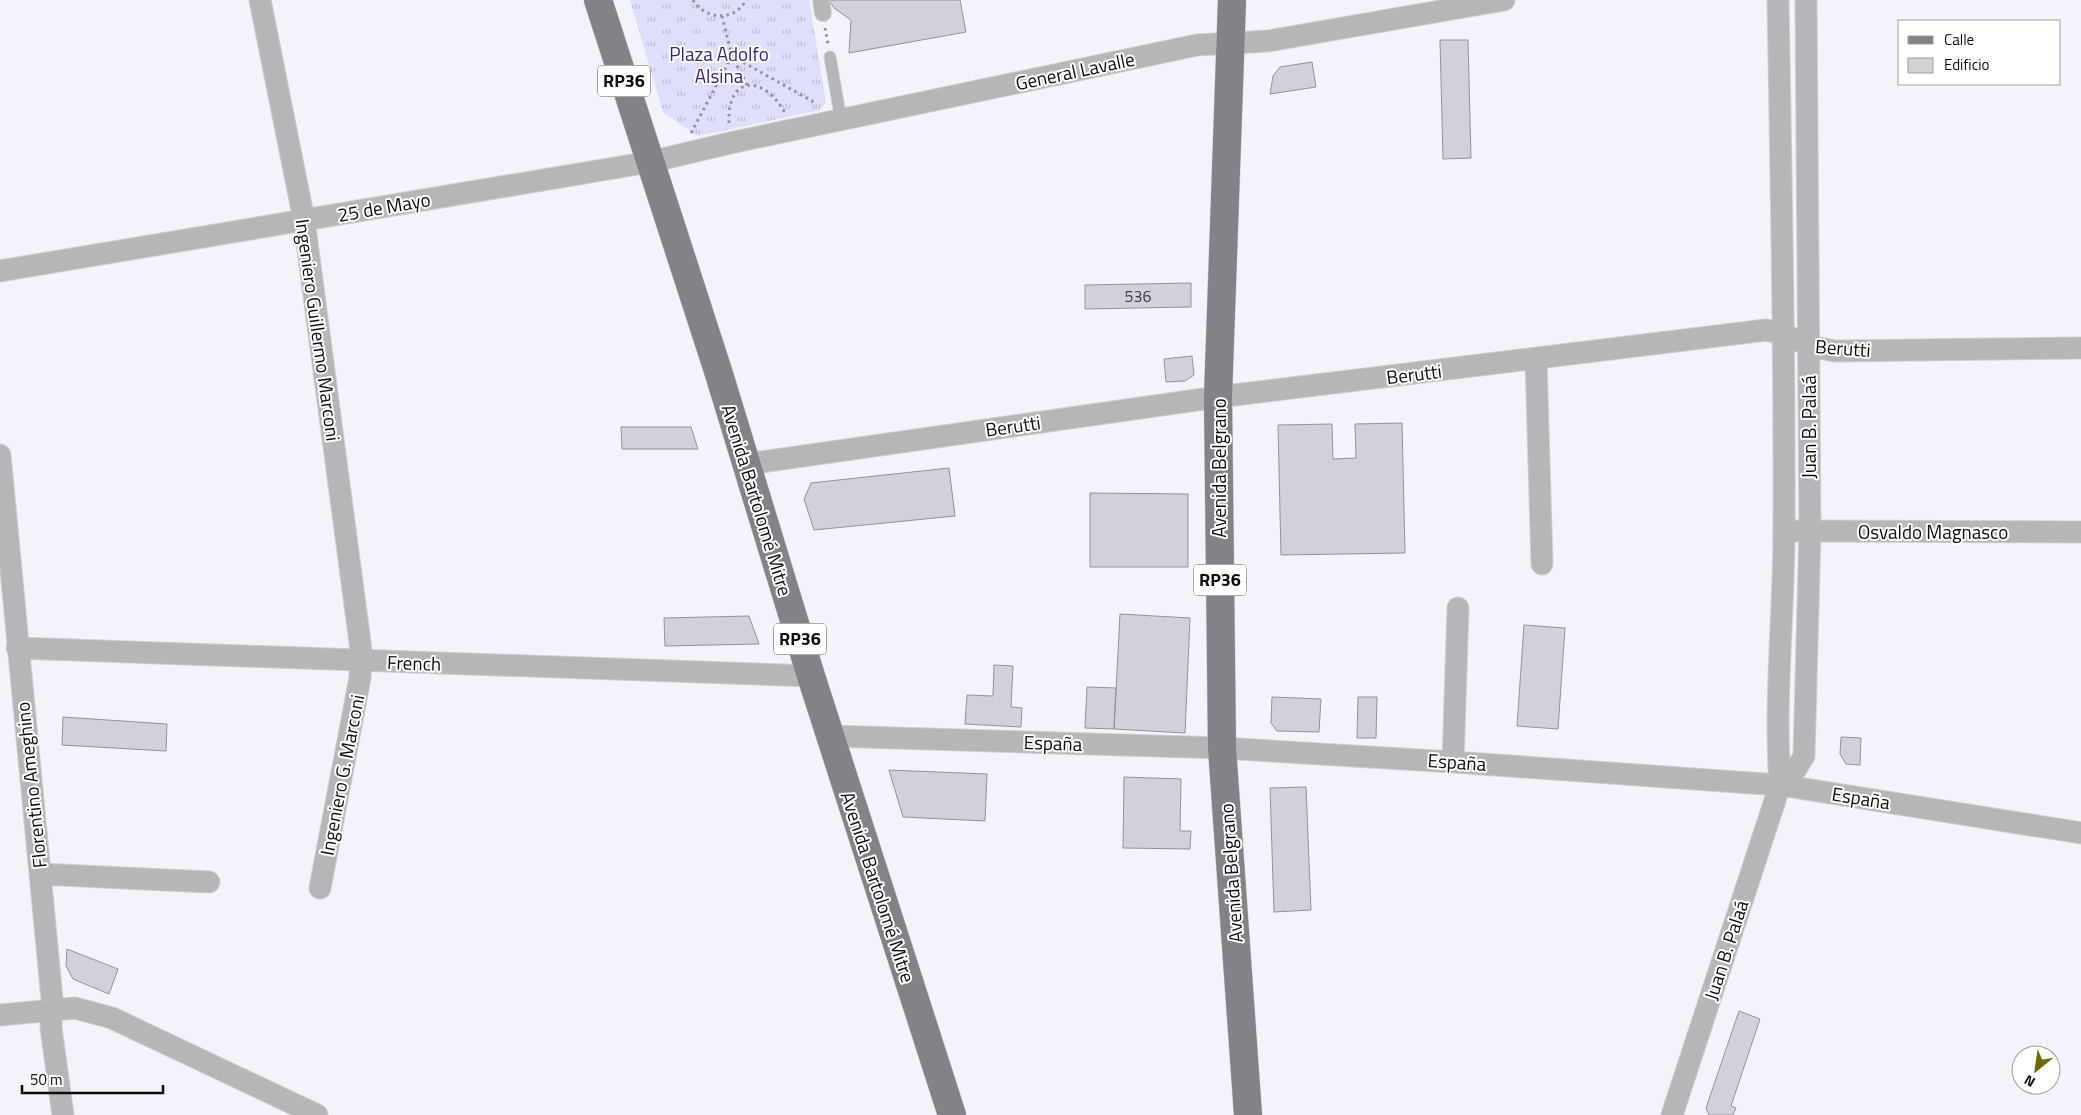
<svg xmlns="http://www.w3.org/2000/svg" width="2081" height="1115" viewBox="0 0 2081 1115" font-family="'Titillium Web',sans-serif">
	<defs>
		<pattern id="grass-tufts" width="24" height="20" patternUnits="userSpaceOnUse" patternTransform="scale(1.25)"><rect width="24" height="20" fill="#dedefd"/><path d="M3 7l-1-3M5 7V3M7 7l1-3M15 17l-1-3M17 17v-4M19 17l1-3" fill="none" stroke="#bdbdd8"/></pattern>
	</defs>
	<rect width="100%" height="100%" fill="#f2f3fb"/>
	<!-- grass -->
	<path fill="url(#grass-tufts)" d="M630,0H809L826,102L820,110L698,136L663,112Z"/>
	<!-- building -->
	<path fill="#d1d1da" stroke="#92929a" d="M829,0H960L966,32L849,53L851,20L834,8Z
		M1440,40H1468L1471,158L1443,159Z
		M1312,62L1316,87L1270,94L1273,76L1280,67Z
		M1191,283V307L1085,309V285Z
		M1192,356L1194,375L1185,381L1166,382L1164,359Z
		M1402,423L1405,553L1281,555L1278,425L1332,424L1333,459L1356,458L1355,424Z
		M621,427H691L698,449H622Z
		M949,468L955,516L814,530L804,499L811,483Z
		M1090,493L1188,494V567H1090Z
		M1120,614L1190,618L1185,733L1114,729Z
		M749,616L759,644L665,646L664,618Z
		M1524,625L1565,628L1558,729L1517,726Z
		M994,665L1013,666L1011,707L1022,708L1021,727L965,724L967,695L993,696Z
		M1087,687L1116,688L1114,729L1085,728Z
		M1272,697L1321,699L1319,732L1277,731L1271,723Z
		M1358,697H1377L1376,738H1357Z
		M63,717L167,724L166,751L62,745Z
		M1841,737L1861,738L1860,765L1846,764L1840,754Z
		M889,770L987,774L985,821L903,817Z
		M1124,777L1181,779L1180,831H1191L1190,849L1123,848Z
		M1306,787L1311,910L1274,912L1270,788Z
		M67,949L118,969L109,994L73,979L66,966Z
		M1739,1011L1760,1019L1731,1106L1736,1108L1733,1115H1709L1706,1108Z"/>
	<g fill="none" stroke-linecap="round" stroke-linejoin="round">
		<!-- service casing -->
		<g stroke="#cdced5" stroke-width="13">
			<path id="service" d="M830,57L841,120"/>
		</g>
		<!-- pedestrian casing -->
		<g stroke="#cdced5" stroke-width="18">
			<path id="pedestrian" d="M821,0L823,13"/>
		</g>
		<!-- minor casing -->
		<g stroke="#cdced5" stroke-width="23">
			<path id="minor" d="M260,0L304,220L361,650L360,678L320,888
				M0,271L650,162L730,143L1197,45L1268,41L1504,0
				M1536,359L1542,564
				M0,455L52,999L51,1028L63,1115
				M747,464L1218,397L1766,330L1784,334L1809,346L1835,351L2081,348
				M1796,531L2081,532
				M17,648L811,676
				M830,736L1222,748L1453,762L1780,785L2081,833
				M1453,762L1458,608
				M1780,785L1796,769L1804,756L1810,531L1806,0
				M40,874L209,882
				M0,1015L75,1008L112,1018L317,1115
				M1672,1115L1780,785C1774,700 1784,614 1784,529C1785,353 1781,176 1778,0"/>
		</g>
		<!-- primary casing -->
		<g stroke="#cdced5" stroke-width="29">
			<path id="primary" d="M598,0L719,374L811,676L952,1115
				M1232,0L1218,397L1222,748L1248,1115"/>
		</g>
		<!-- path -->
		<path stroke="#919298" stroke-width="3" stroke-dasharray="2.5 4" stroke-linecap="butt" d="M693,0C705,20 735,22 746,0
			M722,16L732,56L747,85
			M825,28L828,44
			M732,56L812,101L814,105
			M729,123C727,74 764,75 785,113
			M691,133L732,56"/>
		<!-- service -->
		<use href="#service" stroke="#b6b6b9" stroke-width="11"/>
		<!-- pedestrian -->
		<use href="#pedestrian" stroke="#b6b6b9" stroke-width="16"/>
		<!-- minor -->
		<use href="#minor" stroke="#b6b6b9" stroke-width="21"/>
		<!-- primary -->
		<use href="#primary" stroke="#828288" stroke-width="28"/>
	</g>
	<g text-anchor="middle" stroke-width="4" stroke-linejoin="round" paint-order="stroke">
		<!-- number labels -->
		<g font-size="16" fill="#3d3d42">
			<text x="1138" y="302">536</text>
		</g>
		<!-- shield labels -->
		<g fill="#fff" stroke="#555557" stroke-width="1">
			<rect x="598" y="65.5" width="52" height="31" rx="4"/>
			<rect x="1194" y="564.5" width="52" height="31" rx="4"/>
			<rect x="774" y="623.5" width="52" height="31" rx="4"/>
		</g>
		<g font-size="18" font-weight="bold" fill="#0c0c0f">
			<text x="624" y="87">RP36</text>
			<text x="1220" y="586">RP36</text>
			<text x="800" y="645">RP36</text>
		</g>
		<!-- park labels -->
		<g font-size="19" fill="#352183" stroke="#fff">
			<text x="719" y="61">Plaza Adolfo<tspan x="719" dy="22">Alsina</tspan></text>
		</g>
		<!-- street labels -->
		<g font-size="19" fill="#0c0c0f" stroke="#fff">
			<text transform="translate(1075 71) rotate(-12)" y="7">General Lavalle</text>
			<text transform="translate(384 207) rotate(-10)" y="7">25 de Mayo</text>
			<text transform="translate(318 330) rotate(82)" y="7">Ingeniero Guillermo Marconi</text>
			<text transform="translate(1843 348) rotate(4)" y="7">Berutti</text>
			<text transform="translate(1414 374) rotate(-7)" y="7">Berutti</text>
			<text transform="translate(1013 426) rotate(-8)" y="7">Berutti</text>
			<text transform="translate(1809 427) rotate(-90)" y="7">Juan B. Palaá</text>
			<text transform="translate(1219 468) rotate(-90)" y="7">Avenida Belgrano</text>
			<text transform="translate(757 500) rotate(73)" y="7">Avenida Bartolomé Mitre</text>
			<text x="1933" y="539">Osvaldo Magnasco</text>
			<text transform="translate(414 663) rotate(2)" y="7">French</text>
			<text transform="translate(1053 743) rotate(2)" y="7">España</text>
			<text transform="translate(1457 762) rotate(4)" y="7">España</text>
			<text transform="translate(342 775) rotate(-79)" y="7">Ingeniero G. Marconi</text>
			<text transform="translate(31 785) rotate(-96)" y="7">Florentino Ameghino</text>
			<text transform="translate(1861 798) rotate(9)" y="7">España</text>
			<text transform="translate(1231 873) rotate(-94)" y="7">Avenida Belgrano</text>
			<text transform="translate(878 887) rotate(72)" y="7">Avenida Bartolomé Mitre</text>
			<text transform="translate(1726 950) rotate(-72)" y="7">Juan B. Palaá</text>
		</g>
	</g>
	<!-- legend -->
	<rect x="1898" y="20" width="162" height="65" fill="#ffffff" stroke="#9e9e9f"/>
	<rect x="1908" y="36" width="25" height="8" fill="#828288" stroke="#9e9e9f"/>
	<text x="1944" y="45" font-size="15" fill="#0c0c0f">Calle</text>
	<rect x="1908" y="58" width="25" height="15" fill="#d1d1da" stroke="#9e9e9f"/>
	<text x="1944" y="70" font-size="15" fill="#0c0c0f">Edificio</text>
	<!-- north arrow -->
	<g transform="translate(2036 1070) rotate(210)"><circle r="24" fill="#ffffff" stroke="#9e9e9f"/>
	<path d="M0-4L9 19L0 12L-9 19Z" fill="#706800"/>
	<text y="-8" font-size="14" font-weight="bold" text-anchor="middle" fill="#0c0c0f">N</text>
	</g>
	<!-- scale -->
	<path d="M22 1085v8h141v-8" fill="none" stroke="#0c0c0f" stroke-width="2.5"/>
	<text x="30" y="1085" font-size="15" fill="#0c0c0f" stroke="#ffffff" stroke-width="4" paint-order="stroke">50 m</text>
</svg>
